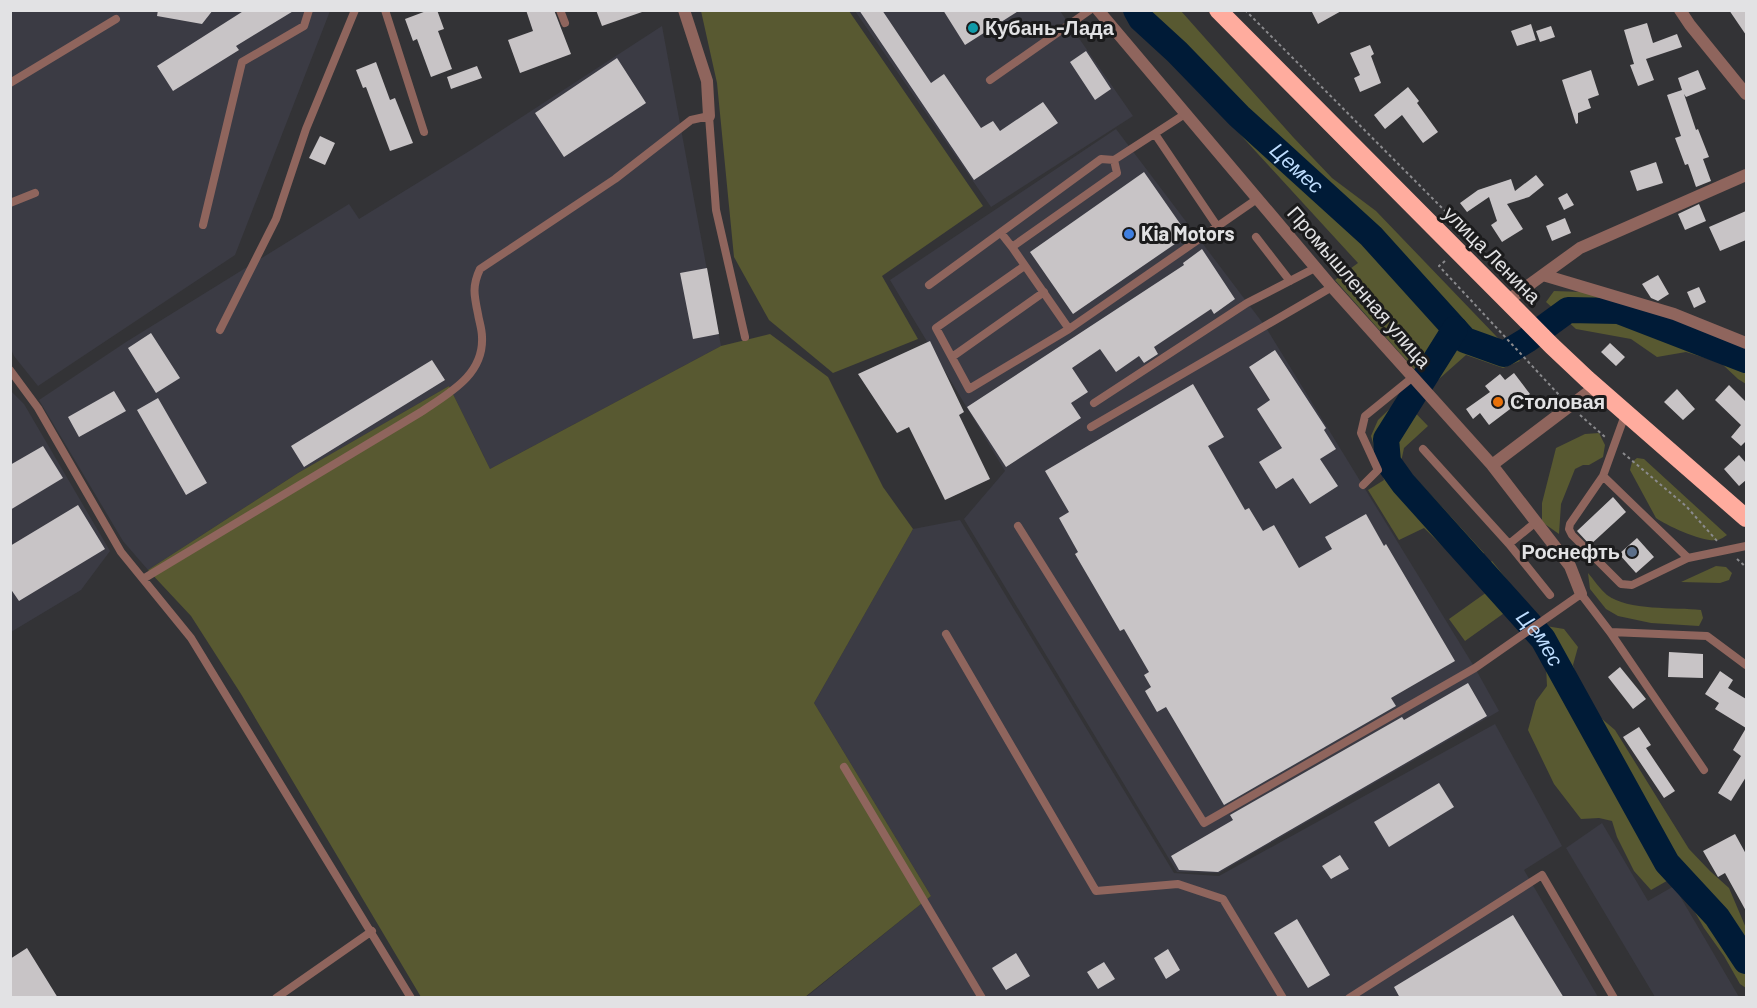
<svg xmlns="http://www.w3.org/2000/svg" width="1757" height="1008" viewBox="0 0 1757 1008" font-family="Barlow,sans-serif">
	<rect width="100%" height="100%" fill="#333336"/>
	<!-- built -->
	<path fill="#3b3b44" d="M10,11H330L235,255L38,386L14,356L11,349Z
		M855,11H1060L1133,116L991,207Z
		M662,26L721,346L490,469L449,386L298,473L148,570L123,541L39,400L126,342L349,204L359,219L471,150Z
		M1116,129L1265,326L1475,668L1499,711L1219,873L1177,872L964,519L1005,471L890,280Z
		M10,390L24,404L110,551L81,590L11,632Z
		M960,520L1174,873L1219,876L1495,724L1562,846L1524,870L1598,997L805,998L931,896L814,703L913,529Z
		M1602,823L1648,901L1674,886L1739,997H1655L1566,848Z"/>
	<!-- green -->
	<path fill="#585931" d="M701,11H849L983,206L882,276L918,339L833,373L769,320L734,257L717,83Z
		M1127,11H1181L1293,137L1332,178L1376,211L1520,361L1503,368L1466,355L1430,387L1335,280L1358,263Z
		M1554,291L1582,292L1654,311L1746,349V384L1738,379L1721,363L1686,352L1657,357L1631,339L1576,329L1546,302Z
		M770,334L828,377L883,487L913,529L814,703L931,896L805,997H421L241,694L191,616L148,570L298,473L449,386L490,469L721,346Z
		M1401,398L1428,426L1404,448L1401,462L1484,553L1465,568L1424,528L1399,540L1368,490L1384,480L1371,436L1378,420Z
		M1599,433L1605,445L1603,457L1589,465H1583L1575,469L1561,504L1559,534L1542,522V503L1556,448L1585,434Z
		M1637,458L1644,459L1727,535C1724,537 1721,539 1718,540C1705,543 1667,526 1656,518L1630,470L1632,462Z
		M1492,561L1538,619L1522,630L1507,611L1465,641L1449,619L1487,592L1472,575Z
		M1716,566L1726,567L1732,573L1729,580L1720,583L1681,582Z
		M1588,573C1594,580 1600,589 1607,595C1628,611 1675,607 1701,610L1703,618L1699,626L1651,623L1618,616L1606,609L1590,589Z
		M1546,626L1564,629L1578,647L1573,665L1580,689L1595,713L1615,730L1689,849L1710,871L1729,888L1746,928V988L1740,984L1724,956L1704,928L1684,893L1672,878L1651,890L1634,871L1617,837L1612,821L1599,818L1581,819L1554,784L1528,730L1536,701L1547,686L1546,666L1536,643Z"/>
	<g fill="none" stroke-linecap="round" stroke-linejoin="round">
		<!-- river -->
		<g stroke="#001b37" stroke-width="26">
			<path id="s1" d="M1136,10L1141,19L1177,52L1239,116L1371,236L1465,340L1504,354L1527,340L1568,310L1619,311L1746,360"/>
			<path id="s2" d="M1455,329L1386,439L1388,462L1403,483L1543,639L1667,863L1717,917L1746,961"/>
		</g>
	</g>
	<!-- building -->
	<path fill="#c8c4c6" d="M158,10H213L202,24L157,16Z
		M245,10H295L236,46L239,50L173,91L157,66Z
		M429,10H437L444,29L438,31L452,69L431,77L417,39L413,41L405,19Z
		M526,10H554L571,54L520,73L508,40L533,31Z
		M596,10H642V12L602,26Z
		M859,10H882L931,83L944,74L981,128L993,121L1000,131L1043,102L1058,123L974,180Z
		M943,10H1020L965,45Z
		M1311,10H1343L1318,24Z
		M1729,10H1746V35Z
		M1647,23L1653,43L1677,34L1682,47L1646,59L1654,80L1638,86L1630,65L1634,64L1624,30Z
		M1531,24L1536,40L1517,46L1511,31Z
		M1551,26L1555,37L1540,42L1536,31Z
		M1370,45L1374,54L1371,56L1381,83L1360,92L1354,78L1360,75L1350,53Z
		M1086,51L1111,89L1095,100L1070,62Z
		M617,58L646,103L564,157L535,113Z
		M376,62L390,100L395,98L413,143L390,151L366,87L363,88L356,70Z
		M477,66L482,78L451,89L447,77Z
		M1591,70L1599,95L1588,99L1591,108L1578,113V123L1576,124L1562,80Z
		M1698,70L1706,89L1686,97L1684,94L1696,130L1698,129L1709,157L1703,159L1711,181L1696,187L1688,164L1685,165L1675,138L1681,136L1667,95L1682,90L1678,78Z
		M1408,87L1419,101L1417,103L1438,132L1423,143L1402,115L1385,129L1374,115Z
		M320,136L335,143L325,165L309,158Z
		M1656,162L1663,183L1637,191L1630,171Z
		M1144,172L1188,235L1073,314L1030,252Z
		M1536,175L1544,185L1529,197L1507,204L1523,229L1502,242L1491,225L1497,221L1489,197L1467,212L1460,203L1478,190L1511,179L1515,191Z
		M1567,193L1574,205L1564,210L1558,198Z
		M1699,204L1706,221L1685,230L1678,214Z
		M1746,211V240L1720,251L1709,227Z
		M1565,218L1571,233L1552,241L1546,226Z
		M1202,249L1235,299L1214,314L1211,309L1154,347L1158,354L1144,363L1139,356L1116,372L1100,349L1072,368L1088,392L1071,403L1081,418L1006,467L967,407L1184,265L1183,263Z
		M707,268L719,334L693,339L680,273Z
		M1658,275L1669,294L1658,301L1651,298L1642,284Z
		M1699,287L1706,302L1694,308L1687,292Z
		M151,333L180,378L156,393L128,348Z
		M930,341L964,412L959,415L990,479L945,500L909,427L897,433L858,374Z
		M1610,343L1625,357L1616,366L1601,352Z
		M1275,350L1326,428L1324,430L1336,449L1320,459L1338,486L1310,504L1293,478L1276,489L1259,462L1282,448L1257,409L1270,400L1249,367Z
		M432,360L445,380L304,467L291,446Z
		M1514,373L1530,394L1489,425L1480,413L1473,419L1466,409L1490,392L1485,386L1500,374L1505,380Z
		M1193,384L1224,437L1208,446L1245,510L1249,508L1263,531L1274,525L1299,568L1332,549L1325,537L1366,514L1384,546L1386,544L1455,661L1391,698L1396,706L1224,805L1166,707L1157,712L1145,691L1151,687L1144,675L1149,672L1124,629L1120,631L1075,554L1078,552L1059,518L1069,512L1045,471Z
		M1729,385L1746,402V441L1741,446L1731,437L1741,425L1715,400Z
		M1677,389L1695,409L1683,420L1664,402Z
		M114,391L126,411L79,437L68,417Z
		M158,398L207,483L186,495L137,410Z
		M43,446L63,478L10,510V465Z
		M1739,455L1746,463V480L1739,486L1724,469Z
		M1613,497L1626,512L1590,545L1577,531Z
		M78,505L105,549L19,601L10,588V546Z
		M1637,538L1654,557L1636,573L1619,554Z
		M1669,652L1703,654V678L1668,677Z
		M1620,667L1646,699L1633,709L1608,677Z
		M1720,671L1733,680L1728,688L1746,699V777L1731,801L1718,793L1741,756L1733,750L1746,728L1715,709L1719,703L1705,694Z
		M1468,683L1487,716L1218,872L1179,870L1171,856L1233,820L1230,815L1402,717L1404,720Z
		M1639,727L1651,745L1646,748L1675,791L1664,798L1623,737Z
		M1439,783L1454,807L1389,847L1374,822Z
		M1735,834L1746,854V911L1725,873L1718,877L1703,851Z
		M1340,855L1349,869L1331,879L1322,866Z
		M1513,915L1564,998H1400L1394,987Z
		M1297,919L1330,975L1308,988L1274,933Z
		M27,948L58,998H10V959Z
		M1168,949L1180,970L1166,979L1154,958Z
		M1016,953L1030,976L1006,990L992,968Z
		M1104,962L1115,979L1098,989L1087,972Z"/>
	<g fill="none" stroke-linecap="round" stroke-linejoin="round">
		<!-- path -->
		<path stroke="#8b8b8e" stroke-width="2" stroke-dasharray="3 3" stroke-linecap="butt" d="M1245,10L1472,238
			M1470,239L1472,238L1515,281
			M1445,261L1439,266L1561,397
			M1580,415L1605,437
			M1623,453L1686,506L1717,541
			M1737,559L1746,567"/>
		<!-- lane -->
		<path stroke="#8f655d" stroke-width="8" d="M385,10L424,132
			M560,10L565,23
			M990,80L1090,10
			M10,83L116,19
			M1155,134L1217,226
			M10,203L35,193
			M203,225L242,62L304,26L309,10
			M1001,233L1012,247
			M1256,237L1290,281
			M1023,267L936,328L969,389L1069,329L1257,199
			M929,285L1101,159L1114,160L1185,114
			M1069,329L1012,247L1117,173L1114,160
			M220,330L276,219L306,129L355,10
			M952,357L1044,292
			M10,370L38,408L121,552L191,638L411,998
			M1094,403L1247,303L1315,268
			M1625,415L1603,476L1688,558L1746,546
			M1091,427L1332,287
			M1423,449L1509,544
			M1603,476L1570,524L1569,529L1572,535L1621,584L1632,585L1688,558
			M1363,485L1378,470L1361,433L1365,416L1413,377
			M1536,522L1509,544L1550,595
			M1018,526L1204,823L1475,668L1581,594L1610,632L1707,636L1746,665
			M143,579L421,412C449,393 484,375 482,337C482,329 479,321 478,314C474,295 472,286 480,269L615,179L691,120L709,116L716,210L745,337
			M1610,632L1704,770
			M946,634L1096,891L1178,884L1223,899L1283,998
			M844,767L982,998
			M276,998L372,931
			M1349,998L1542,875L1614,998"/>
		<!-- street -->
		<path stroke="#8f655d" stroke-width="12" d="M684,10L707,81L709,116
			M1098,10L1332,287L1492,465L1570,566L1581,594
			M1680,10L1690,25L1746,94
			M1543,275L1674,314L1746,343
			M1507,301L1580,248L1746,175
			M1492,465L1595,387"/>
		<!-- highway -->
		<path stroke="#ffac9e" stroke-width="18" d="M1218,10L1552,346L1587,379L1746,518"/>
	</g>
	<!-- markers -->
	<circle fill="#0f9aa8" stroke="#1b1b1c" stroke-width="2" cx="973" cy="28" r="6"/>
	<circle fill="#3f7fe0" stroke="#1b1b1c" stroke-width="2" cx="1129" cy="234" r="6"/>
	<circle fill="#e8710a" stroke="#1b1b1c" stroke-width="2" cx="1498" cy="402" r="6"/>
	<circle fill="#5c6f8a" stroke="#1b1b1c" stroke-width="2" cx="1632" cy="552" r="6"/>
	<g text-anchor="middle" stroke-width="6" stroke-linejoin="round" paint-order="stroke">
		<!-- poi labels -->
		<g font-size="20" font-weight="bold" fill="#e2e2e4" stroke="#1b1b1c" text-anchor="start">
			<text x="985" y="35">Кубань-Лада</text>
			<text x="1141" y="241">Kia Motors</text>
			<text x="1510" y="409">Столовая</text>
			<text x="1620" y="559" text-anchor="end">Роснефть</text>
		</g>
		<!-- street labels -->
		<g font-size="20" fill="#e2e2e4" stroke="#1b1b1c">
			<text transform="translate(1492 255) rotate(45)" y="7">улица Ленина</text>
			<text transform="translate(1359 287) rotate(49)" y="7">Промышленная улица</text>
		</g>
		<!-- water labels -->
		<g font-size="21" font-style="italic" fill="#beddfe" stroke="#1b1b1c">
			<text dy="7" stroke="none"><textPath href="#s1" startOffset="226">Цемес</textPath></text>
			<text dy="7" stroke="none"><textPath href="#s2" startOffset="386">Цемес</textPath></text>
		</g>
	</g>
	<!-- border -->
	<rect width="1757" height="1008" fill="none" stroke="#e2e2e4" stroke-width="24"/>
</svg>
